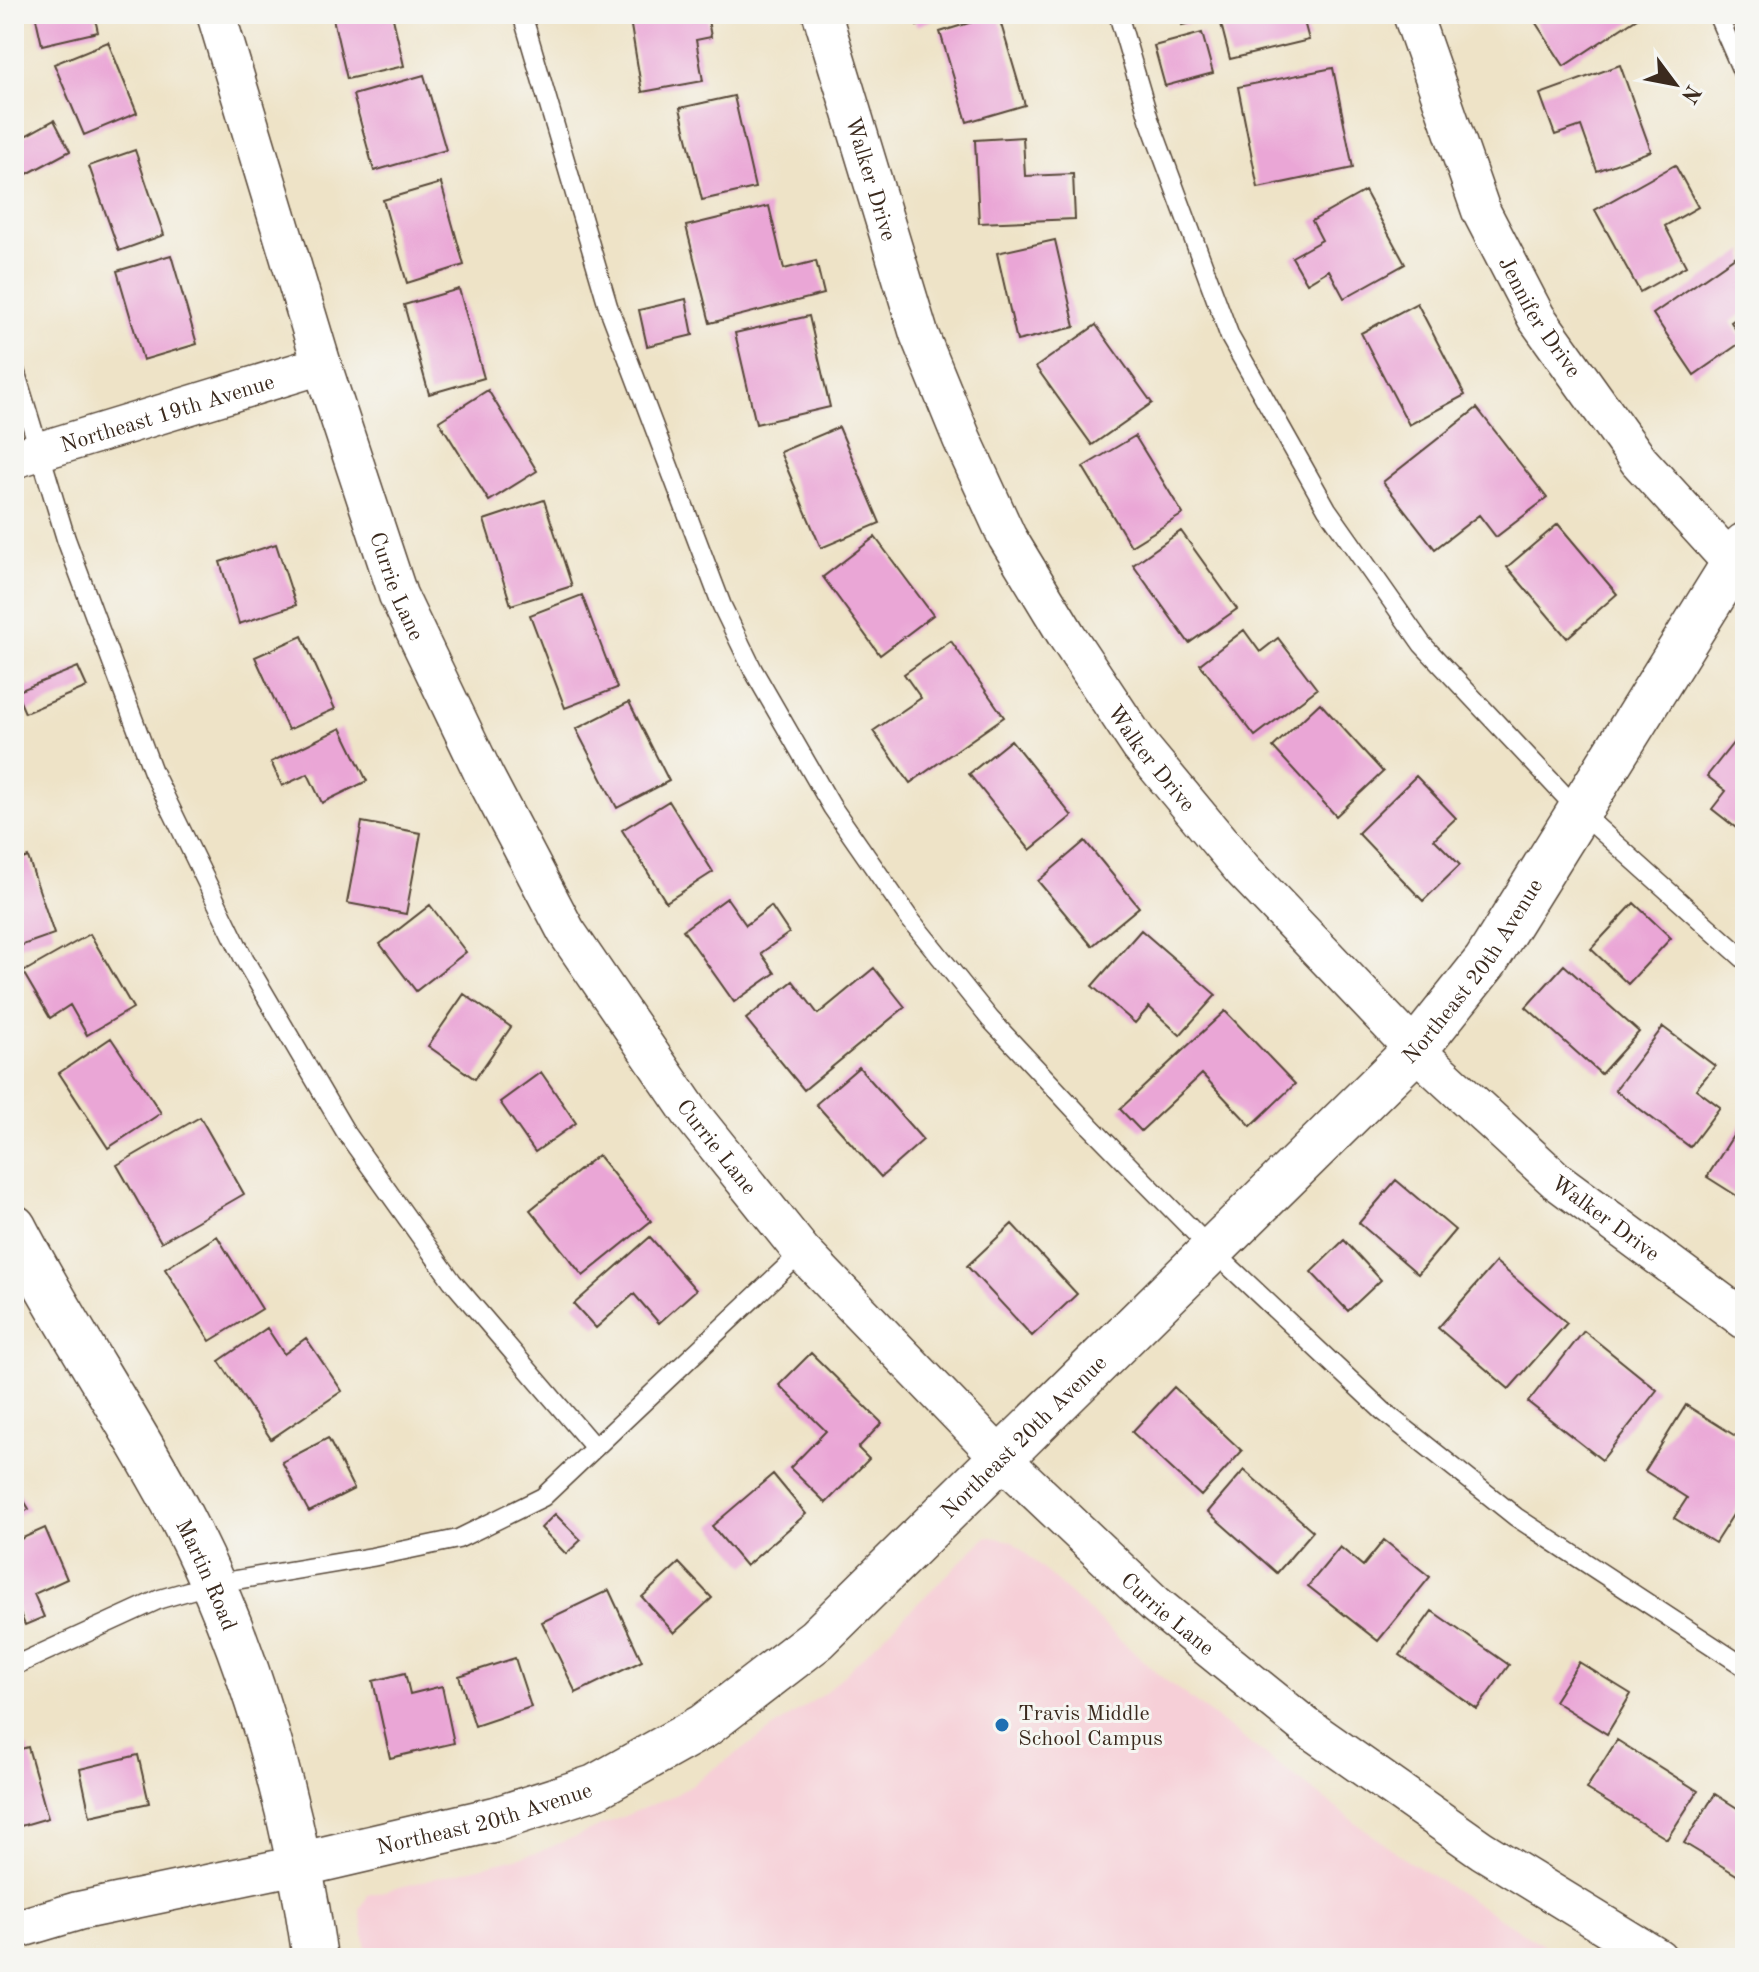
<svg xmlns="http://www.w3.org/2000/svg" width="1759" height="1972" viewBox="0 0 1759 1972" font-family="'Old Standard TT',serif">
	<rect width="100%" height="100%" fill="#f6f6f2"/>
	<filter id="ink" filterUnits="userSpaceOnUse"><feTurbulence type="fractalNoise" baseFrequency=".0125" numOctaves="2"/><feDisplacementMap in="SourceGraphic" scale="16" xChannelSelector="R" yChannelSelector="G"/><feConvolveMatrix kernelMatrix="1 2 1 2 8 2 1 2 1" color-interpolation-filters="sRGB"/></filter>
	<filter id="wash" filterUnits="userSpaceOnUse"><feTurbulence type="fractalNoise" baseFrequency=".006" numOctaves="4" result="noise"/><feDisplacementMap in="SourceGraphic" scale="32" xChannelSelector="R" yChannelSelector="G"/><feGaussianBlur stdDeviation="1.8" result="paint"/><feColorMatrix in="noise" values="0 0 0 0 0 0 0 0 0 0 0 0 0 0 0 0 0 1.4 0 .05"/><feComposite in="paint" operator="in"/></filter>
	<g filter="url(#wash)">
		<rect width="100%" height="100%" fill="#eee3c7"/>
		<!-- built -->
		<path fill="#f6cfd7" d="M987,1536L1012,1541L1160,1676L1406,1860L1564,1958H367L360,1909L368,1895L536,1853L677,1794L826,1692Z"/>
		<g id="blocks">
			<!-- building -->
			<path fill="#eaa6d6" d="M35,14H94L98,32L42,45Z
				M332,14H392L404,66L347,79Z
				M629,14H707L711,37L696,40L703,81L642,92Z
				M912,14H948L917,26Z
				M998,14L1025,105L967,122L940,32Z
				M1179,14H1302L1309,40L1230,59L1219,16L1182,25Z
				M1530,14H1643L1564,66Z
				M1202,33L1213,73L1165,86L1154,46Z
				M108,42L137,113L84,135L54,64Z
				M1620,65L1651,151L1597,171L1581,126L1555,135L1540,94Z
				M1333,68L1353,168L1258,188L1238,87Z
				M424,75L446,150L374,171L353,95Z
				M734,96L755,188L702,200L680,108Z
				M54,120L70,151L14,181V142Z
				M1023,137L1025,176L1073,174L1075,219L979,223L975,140Z
				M135,150L164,235L119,251L89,166Z
				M1675,165L1698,207L1665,226L1686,266L1640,292L1595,210Z
				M441,183L464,265L407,283L383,200Z
				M1365,191L1405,264L1344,298L1329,270L1307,283L1292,257L1322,240L1312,221Z
				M769,206L784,269L816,261L824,294L710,323L686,226Z
				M1055,240L1075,327L1017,341L997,253Z
				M1745,250V312L1731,322L1743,341L1694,375L1653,314Z
				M171,255L197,344L143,360L117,271Z
				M459,289L484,378L429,394L404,305Z
				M686,299L693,335L647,346L639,310Z
				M1417,303L1465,395L1409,425L1361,333Z
				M809,316L830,407L756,424L735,333Z
				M1096,325L1152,403L1092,445L1036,367Z
				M488,390L537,471L489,501L439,421Z
				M1477,408L1547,498L1496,537L1479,515L1435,549L1383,482Z
				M839,427L880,523L821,548L780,452Z
				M1135,436L1183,514L1131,546L1083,467Z
				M544,500L572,586L511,605L484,520Z
				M1558,524L1617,594L1567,638L1507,567Z
				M1181,531L1237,609L1189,643L1133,565Z
				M875,537L933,615L880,655L823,577Z
				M276,544L296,605L239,624L220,562Z
				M582,595L617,688L565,708L530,615Z
				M1244,630L1260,652L1278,638L1317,689L1255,736L1200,664Z
				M302,636L335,709L288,730L255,657Z
				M951,641L1004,717L910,783L873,731L921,698L904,674Z
				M78,667L87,687L25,713L16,692Z
				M629,702L669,781L617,808L576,729Z
				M1320,703L1383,772L1336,816L1273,747Z
				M341,728L367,781L322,803L308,774L282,786L271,762Z
				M1745,728V835L1712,809L1726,791L1707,776Z
				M1011,740L1072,816L1030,850L969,774Z
				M1416,776L1456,818L1434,839L1460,865L1423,901L1358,833Z
				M669,801L713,872L666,902L622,830Z
				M362,822L421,833L406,914L347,903Z
				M1085,841L1139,907L1092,946L1038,881Z
				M28,857L54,934L14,948V862Z
				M727,898L746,925L771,906L789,933L761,953L775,973L734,1002L683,930Z
				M1634,903L1671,938L1628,984L1591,949Z
				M430,905L466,952L416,991L380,944Z
				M1141,930L1216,995L1180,1035L1149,1007L1135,1023L1092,986Z
				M90,934L133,1008L87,1035L70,1005L50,1018L23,972Z
				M1564,965L1639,1032L1601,1074L1526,1007Z
				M874,968L905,1007L804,1090L746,1019L793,981L818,1014Z
				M464,994L511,1027L475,1079L428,1046Z
				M1225,1011L1295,1084L1251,1126L1202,1074L1141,1131L1120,1109Z
				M1663,1027L1715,1066L1696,1089L1720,1107L1690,1147L1615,1090Z
				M111,1038L161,1113L108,1148L59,1073Z
				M859,1067L923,1140L881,1177L816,1104Z
				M541,1072L576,1123L535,1152L500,1102Z
				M200,1117L244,1194L161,1242L117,1165Z
				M1745,1117V1201L1707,1177Z
				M598,1155L651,1221L583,1276L530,1210Z
				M1396,1180L1455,1230L1418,1274L1359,1223Z
				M1012,1224L1077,1294L1032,1336L967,1266Z
				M217,1236L262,1309L210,1341L165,1269Z
				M650,1237L696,1290L659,1323L634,1294L596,1328L574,1304Z
				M1344,1240L1381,1280L1348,1311L1311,1272Z
				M1496,1262L1567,1323L1509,1389L1438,1328Z
				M267,1328L284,1354L306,1338L342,1391L271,1439L219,1361Z
				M1584,1331L1657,1390L1602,1460L1528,1402Z
				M811,1353L882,1423L858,1448L869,1459L826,1503L790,1468L826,1431L779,1385Z
				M1174,1387L1242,1451L1201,1496L1132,1432Z
				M1686,1405L1745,1442V1496L1715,1543L1674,1518L1687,1498L1645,1471Z
				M328,1438L354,1489L309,1512L282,1462Z
				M1244,1470L1313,1531L1277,1573L1208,1512Z
				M773,1474L806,1514L746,1566L712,1526Z
				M14,1484L29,1509L14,1518Z
				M555,1514L581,1540L566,1554L541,1528Z
				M45,1528L67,1579L34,1594L44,1617L25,1625L14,1600V1542Z
				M1384,1540L1430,1577L1378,1641L1308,1586L1340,1547L1363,1566Z
				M679,1563L712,1598L674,1633L642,1597Z
				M609,1590L642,1661L576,1693L542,1622Z
				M1432,1611L1509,1665L1477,1709L1400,1655Z
				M515,1658L531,1707L475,1726L459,1676Z
				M1579,1662L1631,1694L1607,1734L1554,1701Z
				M405,1673L410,1694L442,1686L454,1743L390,1758L373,1681Z
				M1617,1740L1698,1791L1667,1839L1586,1789Z
				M28,1747L48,1818L14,1828V1751Z
				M138,1755L149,1803L90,1816L80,1769Z
				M1715,1794L1745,1813V1880L1684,1843Z"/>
		</g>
	</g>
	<g filter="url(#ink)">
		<use href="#blocks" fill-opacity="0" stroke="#564637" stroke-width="2"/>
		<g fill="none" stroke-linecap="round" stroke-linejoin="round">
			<!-- lane casing -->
			<g stroke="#564637" stroke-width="21">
				<path id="lane" d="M522,14L608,306L722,606L753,670L832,807L909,918L990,1019L1090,1126L1212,1250L1383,1411L1516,1517L1745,1667
					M1118,14L1149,119L1230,337L1327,509L1422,644L1579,811L1745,960
					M1717,14L1745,78
					M14,367L66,539L153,772L244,959L345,1131L452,1281L595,1448
					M14,1666L160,1599L212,1584L372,1557L458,1539L543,1497L802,1252"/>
			</g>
			<!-- street casing -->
			<g stroke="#564637" stroke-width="41">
				<g id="street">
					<path id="s1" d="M216,14L322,365L398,595L484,775L566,931L692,1115L802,1252L1000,1457L1156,1605L1304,1725L1482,1850L1658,1958"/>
					<path id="s2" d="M822,14L919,334L962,439L1007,537L1067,636L1140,746L1243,870L1415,1050L1557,1181L1745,1320"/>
					<path id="s3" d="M1412,14L1481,211L1536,317L1639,461L1745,577"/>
					<path id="s4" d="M14,459L322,365"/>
					<path d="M14,1930L78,1911L298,1865"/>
				</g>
			</g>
			<!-- secondary casing -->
			<g stroke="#564637" stroke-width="47">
				<g id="secondary">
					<path id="s5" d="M14,1227C65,1326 129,1418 181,1517C251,1653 294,1807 315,1958"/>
					<path id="s6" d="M298,1865L496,1819L595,1787L704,1726L817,1639L1415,1050L1486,961L1745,545"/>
				</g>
			</g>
			<!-- lane -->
			<use href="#lane" stroke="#fff" stroke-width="18"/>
			<!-- street -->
			<use href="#street" stroke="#fff" stroke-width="38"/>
			<!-- secondary -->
			<use href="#secondary" stroke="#fff" stroke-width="44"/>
		</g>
	</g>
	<!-- markers -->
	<circle fill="#1f6fb2" stroke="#f6f6f2" stroke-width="3" cx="1002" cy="1725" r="8"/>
	<g text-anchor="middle" stroke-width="6" stroke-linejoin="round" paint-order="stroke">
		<!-- street labels -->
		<g font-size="22" fill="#3b2a1e" stroke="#f6f6f2">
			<text dy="8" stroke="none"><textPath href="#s2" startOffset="172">Walker Drive</textPath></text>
			<text dy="8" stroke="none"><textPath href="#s3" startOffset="330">Jennifer Drive</textPath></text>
			<text dy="8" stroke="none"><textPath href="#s4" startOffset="160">Northeast 19th Avenue</textPath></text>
			<text dy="8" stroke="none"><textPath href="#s1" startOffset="600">Currie Lane</textPath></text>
			<text dy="8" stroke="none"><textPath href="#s2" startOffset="820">Walker Drive</textPath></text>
			<text dy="8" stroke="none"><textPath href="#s6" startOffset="1512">Northeast 20th Avenue</textPath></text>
			<text dy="8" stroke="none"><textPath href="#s1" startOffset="1248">Currie Lane</textPath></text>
			<text dy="8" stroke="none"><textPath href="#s2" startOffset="1468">Walker Drive</textPath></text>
			<text dy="8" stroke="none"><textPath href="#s6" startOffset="864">Northeast 20th Avenue</textPath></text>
			<text dy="8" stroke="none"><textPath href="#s5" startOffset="398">Martin Road</textPath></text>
			<text dy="8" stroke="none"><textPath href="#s1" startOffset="1898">Currie Lane</textPath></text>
			<text dy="8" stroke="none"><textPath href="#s6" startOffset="192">Northeast 20th Avenue</textPath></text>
		</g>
		<!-- poi labels -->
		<g font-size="22" fill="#3b2a1e" stroke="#f6f6f2" text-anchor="start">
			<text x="1018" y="1720">Travis Middle<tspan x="1018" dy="25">School Campus</tspan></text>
		</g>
	</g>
	<!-- margin -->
	<rect width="1759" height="1972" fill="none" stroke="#f6f6f2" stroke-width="48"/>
	<!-- north arrow -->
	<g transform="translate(1675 84) rotate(122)" stroke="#f6f6f2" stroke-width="6" paint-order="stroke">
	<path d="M0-6L14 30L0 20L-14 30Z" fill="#3b2a1e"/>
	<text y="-12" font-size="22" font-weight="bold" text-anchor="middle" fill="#3b2a1e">N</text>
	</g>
</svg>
